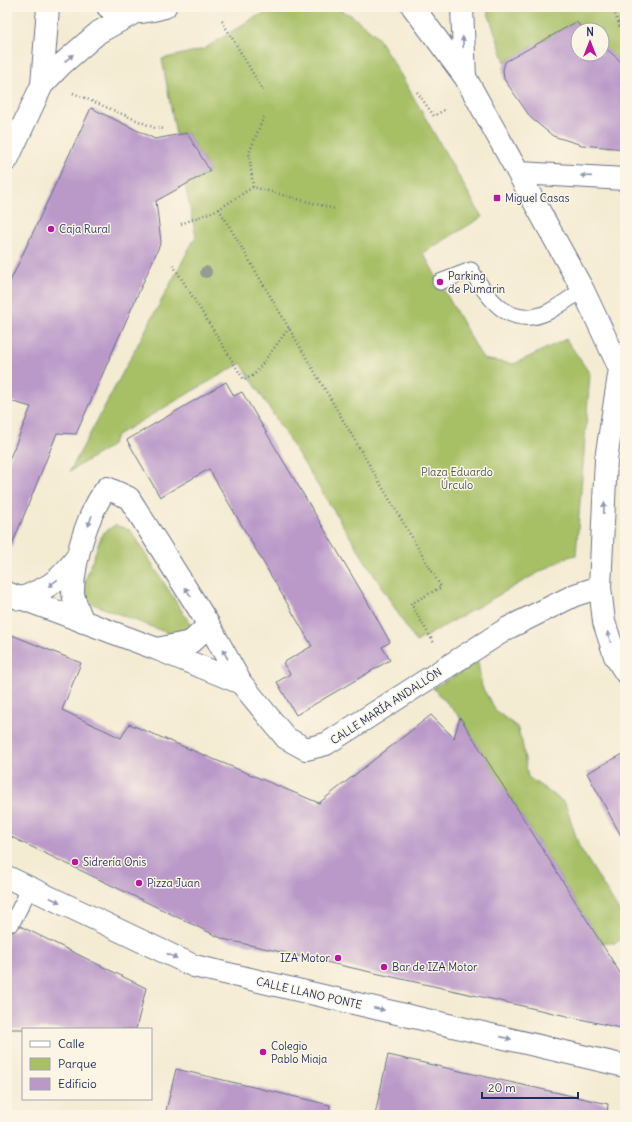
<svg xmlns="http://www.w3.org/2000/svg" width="632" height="1122" viewBox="0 0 632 1122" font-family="Delius,sans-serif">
	<rect width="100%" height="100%" fill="#fcf5e5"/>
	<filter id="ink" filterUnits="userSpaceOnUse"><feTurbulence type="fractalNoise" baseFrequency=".025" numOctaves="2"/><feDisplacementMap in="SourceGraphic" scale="8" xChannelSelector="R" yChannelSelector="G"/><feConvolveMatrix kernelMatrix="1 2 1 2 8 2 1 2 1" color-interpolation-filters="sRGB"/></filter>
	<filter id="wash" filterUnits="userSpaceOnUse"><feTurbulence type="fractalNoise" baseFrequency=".012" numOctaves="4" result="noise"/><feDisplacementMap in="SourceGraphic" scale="16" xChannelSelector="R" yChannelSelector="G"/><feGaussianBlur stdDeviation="0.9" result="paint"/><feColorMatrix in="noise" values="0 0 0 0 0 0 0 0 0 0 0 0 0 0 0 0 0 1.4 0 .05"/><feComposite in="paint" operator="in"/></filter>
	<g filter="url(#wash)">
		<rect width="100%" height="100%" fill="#f4ebd3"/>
		<!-- green -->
		<path fill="#a7c066" stroke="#617862" d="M281,7H332L351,15L376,35L398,70L482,217L423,253L483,359L514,364L566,339L590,374L576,555L568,557L534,575L416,642L241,363L117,435L111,446L70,471L196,236L185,185L210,171L187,133L176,135L162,59L204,49L253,18Z
			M486,7H625V65L602,45V30H585L576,22L505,62Z
			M115,525L130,530L189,622L191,627L188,633L175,636L88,602L83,587L102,534Z
			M478,662L482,687L496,711L517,727L522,742L528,777L565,803L579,846L625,921V937L615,943H601L460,717L433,688Z"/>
		<g id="blocks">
			<!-- building -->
			<path fill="#ba99c9" d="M576,22L585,30H578V54H602V45L625,65V149L582,145L553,136L531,118L504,79L503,70L505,62Z
				M91,108L155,139L187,133L210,171L156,201L161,242L76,434L57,433L8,555L7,465L31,407L7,400V288Z
				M226,382L234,396L242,392L366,599L390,642L382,647L390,660L296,715L277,682L290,674L283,663L312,646L209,469L160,497L127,440Z
				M7,633L81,663L62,710L121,738L129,724L319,803L431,715L454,738L460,717L625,981V1029L223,939L7,835Z
				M625,753V843L587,773Z
				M20,926L146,988L136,1029H7V930L13,932Z
				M388,1055L608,1104L607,1115H375Z
				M176,1069L330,1105L329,1115H165Z"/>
		</g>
	</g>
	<g filter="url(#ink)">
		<use href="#blocks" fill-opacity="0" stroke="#677187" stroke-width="1"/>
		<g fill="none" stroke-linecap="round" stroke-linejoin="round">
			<!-- lane casing -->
			<g stroke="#677187" stroke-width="17">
				<path id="lane" d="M440,282L471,270C488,299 510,330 548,312C560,306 571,297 583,290
					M12,923L30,888"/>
			</g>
			<!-- street casing -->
			<g stroke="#677187" stroke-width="24">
				<path id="street" d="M413,7L465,77L583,290L620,369L625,374
					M462,7L465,77
					M519,173L625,179
					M620,369L606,459L600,587L604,622L615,656L625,672
					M7,593L157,649L241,683L286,738L306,749L326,744L508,628L575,595L600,587
					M20,599C51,586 57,583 78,556
					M83,622C80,613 73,601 73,592C73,561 88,512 107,488L129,498L209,625L241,683
					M157,649L191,642L209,625
					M7,877L194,966L625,1066"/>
			</g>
			<!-- secondary casing -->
			<g stroke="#677187" stroke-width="24">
				<path id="secondary" d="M108,7C129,15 144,13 165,7
					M42,85L48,7
					M7,160L42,85L61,65L99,32L132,14"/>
			</g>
			<!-- path -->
			<path stroke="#677187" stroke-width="2.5" stroke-dasharray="1 3" stroke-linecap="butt" d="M612,7L621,29L625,31
				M222,21L264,92
				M417,92L434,116L446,109
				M73,93L155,128L165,129
				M253,187L249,153L264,116
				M219,209L441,587L411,604L434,643
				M181,224L219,209L253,187L335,209
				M173,265L244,380L254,375L289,328"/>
			<!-- lane -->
			<use href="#lane" stroke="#fff" stroke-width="15"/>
			<!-- street -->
			<use href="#street" stroke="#fff" stroke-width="22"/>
			<!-- secondary -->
			<use href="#secondary" stroke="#fff" stroke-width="22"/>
		</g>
		<!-- trees -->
		<circle fill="#949b94" cx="206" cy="272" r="6"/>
		<!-- one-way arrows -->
		<defs><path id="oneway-solid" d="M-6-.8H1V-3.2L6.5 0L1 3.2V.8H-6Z"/></defs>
		<g fill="#8d97ae">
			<use href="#oneway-solid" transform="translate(463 42) rotate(-93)"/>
			<use href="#oneway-solid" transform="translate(69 58) rotate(-40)"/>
			<use href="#oneway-solid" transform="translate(586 176) rotate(-176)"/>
			<use href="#oneway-solid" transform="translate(604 508) rotate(-87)"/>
			<use href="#oneway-solid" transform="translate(90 521) rotate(109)"/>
			<use href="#oneway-solid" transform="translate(53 583) rotate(143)"/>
			<use href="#oneway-solid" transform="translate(188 592) rotate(-122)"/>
			<use href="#oneway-solid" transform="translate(609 637) rotate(-107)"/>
			<use href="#oneway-solid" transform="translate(225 654) rotate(-119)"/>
			<use href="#oneway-solid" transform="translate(55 900) rotate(25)"/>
			<use href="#oneway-solid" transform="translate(172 956) rotate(25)"/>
			<use href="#oneway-solid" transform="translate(379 1009) rotate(13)"/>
			<use href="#oneway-solid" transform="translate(506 1038) rotate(13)"/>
		</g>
	</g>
	<!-- markers -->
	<g fill="#b5179e" stroke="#fcf5e5" stroke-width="1.5">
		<rect x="493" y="194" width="8" height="8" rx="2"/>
		<circle cx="51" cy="229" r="4"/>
		<circle cx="440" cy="282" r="4"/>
		<circle cx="75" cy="862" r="4"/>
		<circle cx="139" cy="883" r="4"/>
		<circle cx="338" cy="958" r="4"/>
		<circle cx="384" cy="967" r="4"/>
		<circle cx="263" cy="1052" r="4"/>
	</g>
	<g text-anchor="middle" stroke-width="3" stroke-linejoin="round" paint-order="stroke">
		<!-- poi labels -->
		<g font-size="11" fill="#1b2f5e" stroke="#fcf5e5" text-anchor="start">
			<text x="505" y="202">Miguel Casas</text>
			<text x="59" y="233">Caja Rural</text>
			<text x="448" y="280">Parking<tspan x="448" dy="13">de Pumarin</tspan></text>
			<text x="83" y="866">Sidrería Onis</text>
			<text x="147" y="887">Pizza Juan</text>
			<text x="330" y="962" text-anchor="end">IZA Motor</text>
			<text x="392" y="971">Bar de IZA Motor</text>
			<text x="271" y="1050">Colegio<tspan x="271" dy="13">Pablo Miaja</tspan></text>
		</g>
		<!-- park labels -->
		<g font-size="11" fill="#455a60" stroke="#fcf5e5">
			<text x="457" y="476">Plaza Eduardo<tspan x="457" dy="13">Úrculo</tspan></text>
		</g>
		<!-- street labels -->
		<g font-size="11" fill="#1b2f5e" stroke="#fcf5e5">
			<text transform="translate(386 706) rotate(-33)" y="4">CALLE MARÍA ANDALLÓN</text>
			<text transform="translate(309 993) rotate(13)" y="4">CALLE LLANO PONTE</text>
		</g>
	</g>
	<!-- margin -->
	<rect width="632" height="1122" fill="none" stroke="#fcf5e5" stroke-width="24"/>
	<!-- legend -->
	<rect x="22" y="1028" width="130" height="72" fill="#fcf5e5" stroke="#a2a6af"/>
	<rect x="30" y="1041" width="20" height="6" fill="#ffffff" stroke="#a2a6af"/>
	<text x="58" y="1048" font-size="12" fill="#1b2f5e">Calle</text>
	<rect x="30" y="1058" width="20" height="12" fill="#a7c066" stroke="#a2a6af"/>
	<text x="58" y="1068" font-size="12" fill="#1b2f5e">Parque</text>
	<rect x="30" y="1078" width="20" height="12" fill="#ba99c9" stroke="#a2a6af"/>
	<text x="58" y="1088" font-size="12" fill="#1b2f5e">Edificio</text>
	<!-- north arrow -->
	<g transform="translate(590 42)"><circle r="19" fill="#fcf5e5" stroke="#a2a6af"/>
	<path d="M0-3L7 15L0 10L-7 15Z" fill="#b5179e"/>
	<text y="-6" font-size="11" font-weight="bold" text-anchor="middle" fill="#1b2f5e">N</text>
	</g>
	<!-- scale -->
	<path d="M482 1092v6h96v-6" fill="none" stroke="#1b2f5e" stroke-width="2"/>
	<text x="488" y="1092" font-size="12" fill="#1b2f5e" stroke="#fcf5e5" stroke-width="3" paint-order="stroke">20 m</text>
</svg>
